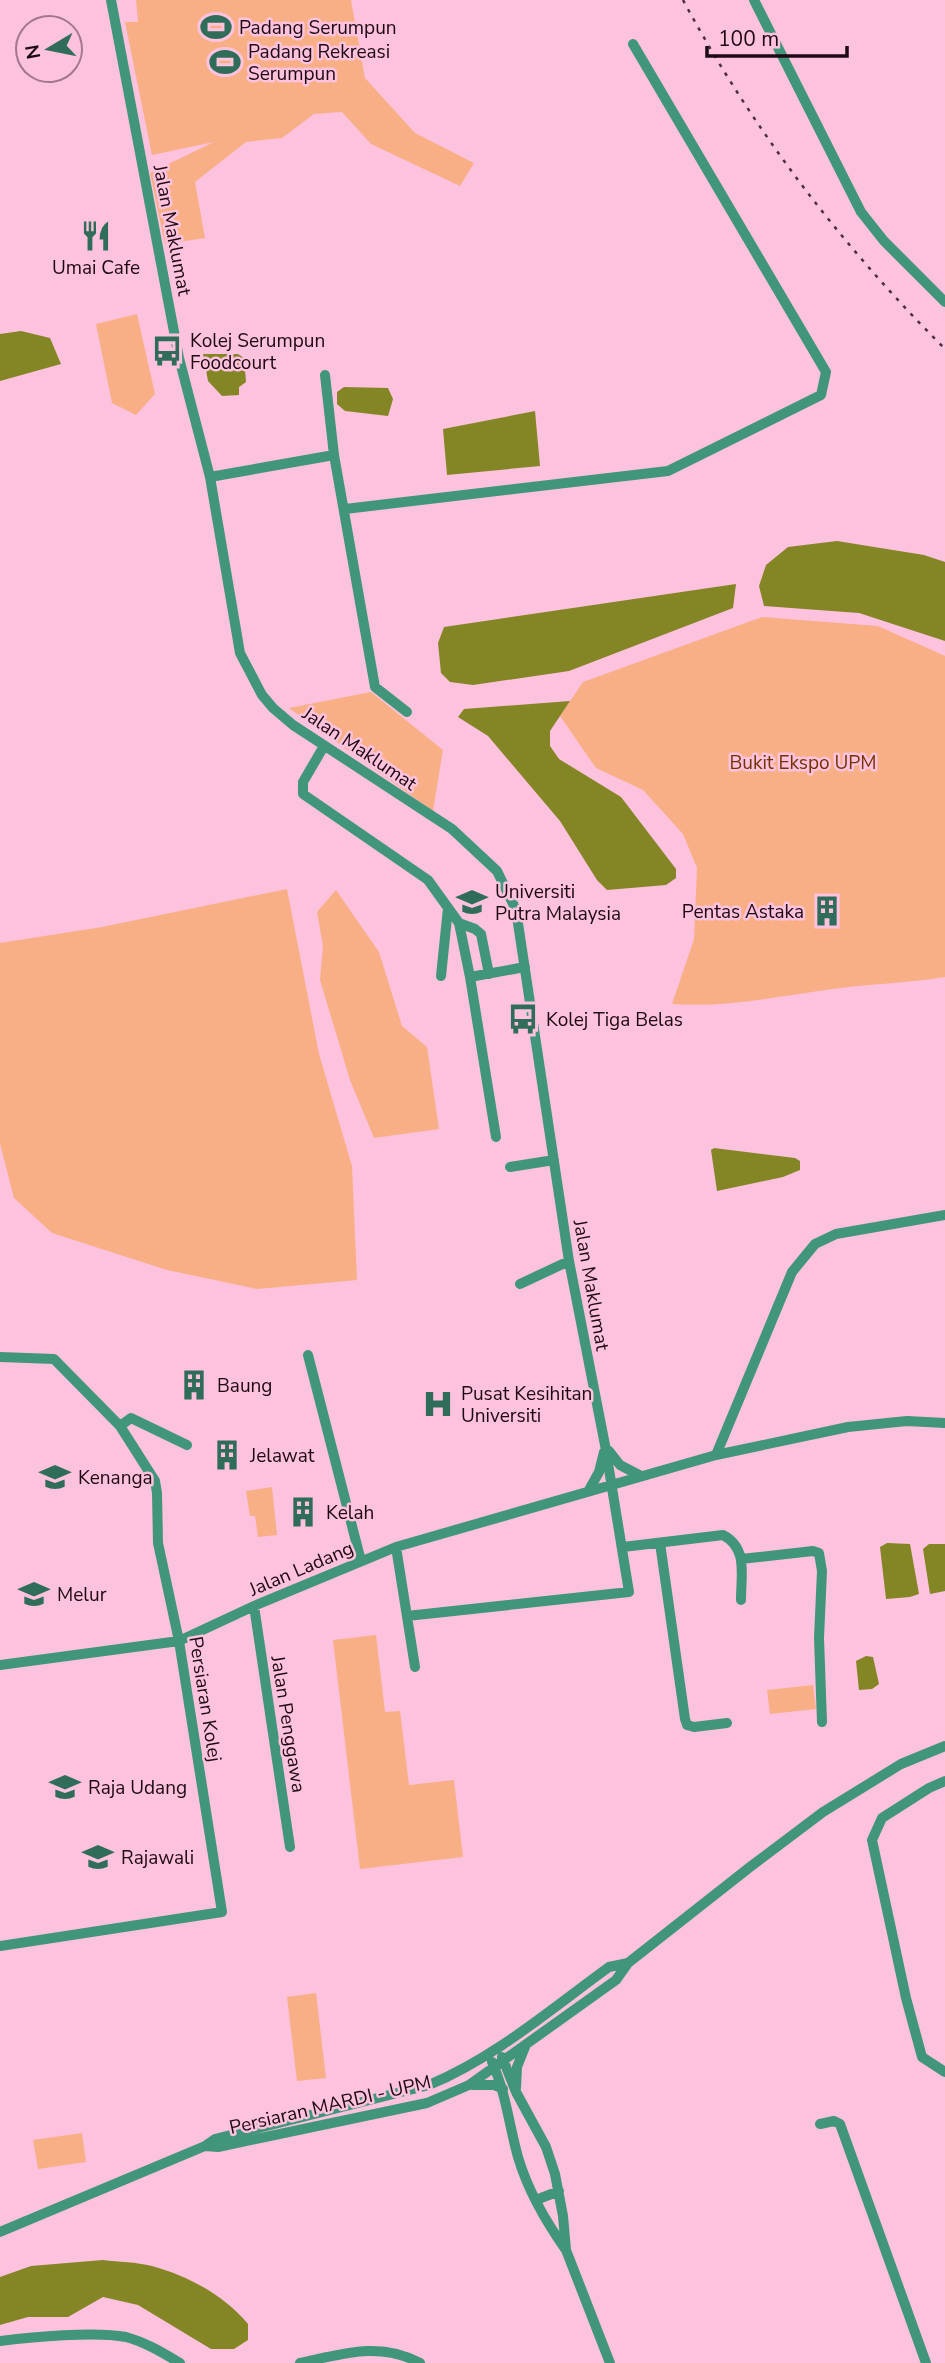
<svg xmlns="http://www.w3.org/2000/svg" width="945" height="2363" viewBox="0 0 945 2363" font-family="'Nunito Sans',sans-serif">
	<rect width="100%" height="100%" fill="#fdc2dd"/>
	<!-- green -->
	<path fill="#f9af86" d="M136,0H351L365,78L415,133L474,163L460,186L371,144L342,112L314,114L282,138L246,142L195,182L205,238L165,244L150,173L214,142L152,155L125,22H138Z
		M137,314L155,394L136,415L112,403L96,324Z
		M762,617L878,626L945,656V977C908,983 870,984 833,989C780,996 726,1008 672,1004L694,939L697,868L683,834L643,790L596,768L560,716L583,682Z
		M371,692L443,750L433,811L289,708Z
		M287,889L319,1054L352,1166L357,1280L257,1289L167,1270L52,1233L14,1198L0,1144V943L102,927Z
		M336,890L379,952L402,1026L427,1047L439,1129L374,1138L350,1080L320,980L323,946L317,912Z
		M272,1487L277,1535L258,1537L255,1516H250L246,1491Z
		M376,1635L385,1712L400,1711L409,1785L454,1780L463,1857L360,1869L333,1640Z
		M813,1685L816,1709L770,1714L767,1690Z
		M316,1993L326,2078L297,2081L287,1997Z
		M82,2133L86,2162L38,2169L33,2140Z"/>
	<!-- water -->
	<path fill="#848524" d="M21,331L50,338L61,364L0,381V334Z
		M203,354H238L244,358L246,382L239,387V395L222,396L208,381Z
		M344,387L388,388L393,399L388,416L345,411L337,404V392Z
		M535,411L540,466L447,475L443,429Z
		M837,541L924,555L945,562V641L859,613L764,606L759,586L766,565L788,547Z
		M736,584L733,608L569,671L473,685L450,682L441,673L438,643L444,627Z
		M570,701L550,731V746L559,759L621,797L676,869V878L666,885L607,890L597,880L560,821L488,736L458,717L464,709Z
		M714,1148L795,1158L800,1161V1170L783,1177L717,1191L711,1150Z
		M887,1543L910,1544L919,1594L910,1597L886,1599L880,1547Z
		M929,1544H945V1591L930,1594L923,1549Z
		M866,1656L873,1657L879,1684L872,1689L859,1690L856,1661Z
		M103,2260C119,2262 136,2262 152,2266C188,2276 224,2295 248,2324V2340L234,2349H211L138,2305L103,2297L68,2317H28L0,2325V2277L31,2266Z"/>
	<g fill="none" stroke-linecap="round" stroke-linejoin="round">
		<!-- minor -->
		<path stroke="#40957a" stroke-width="10" d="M111,0L179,358L210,477L240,653L262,695L273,708L293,725L452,829L497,871L516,910L569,1261L605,1445L629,1592L407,1616
			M754,0L861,212L884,241L945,302
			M325,375L334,455L375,687L407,712
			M210,477L334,455
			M345,509L668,471L821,395L826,372L633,44
			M324,746L303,782V794L428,880L459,923L470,977L525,967
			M459,923L475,929L481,934L489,974
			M441,976L448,908
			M470,977L496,1137
			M510,1167L554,1160
			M520,1284L569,1261
			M308,1355L361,1561
			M0,1357L54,1359L120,1426L155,1481L157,1493L158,1543L179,1641L222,1912L0,1946
			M120,1426L131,1418L187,1445
			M609,1451L620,1465L641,1476
			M716,1455L792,1272L815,1244L836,1234L945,1215
			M589,1490L599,1472L604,1452
			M660,1543L685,1719L687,1725L694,1727L727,1723
			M396,1547L415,1667
			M623,1547L723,1535C748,1548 741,1575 741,1600
			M741,1559L813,1551L819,1553L822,1571L819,1638L822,1722
			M254,1606L290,1847
			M0,1665L179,1641L254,1606L396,1547L716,1455L848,1427L907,1421L945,1423
			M945,1781L929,1788L882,1818L872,1840L906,1998L922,2057L945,2072
			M502,2057L516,2092L546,2147L555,2174L563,2216L566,2250L610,2363
			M492,2062C506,2093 509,2125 518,2157C528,2191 546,2222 566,2250
			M472,2085H494L503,2089
			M516,2088L517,2067L525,2047
			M820,2124L834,2121L840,2124L926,2363
			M205,2146L218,2147L427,2103L469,2085L616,1980L628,1963L750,1867L823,1812L901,1764L945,1746
			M536,2200L559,2191
			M0,2232L205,2146L215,2139L429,2085C496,2057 551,2009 609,1967L628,1963
			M0,2341C32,2337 95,2331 126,2337C145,2342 163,2353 180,2363
			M300,2363C342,2354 380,2341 420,2363"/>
		<!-- rail -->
		<path stroke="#4b2f3d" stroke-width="2.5" stroke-dasharray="3.5 7" stroke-linecap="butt" d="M683,0C753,130 841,245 945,349"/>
	</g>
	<!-- icons -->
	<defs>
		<g id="stadium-bare" transform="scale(2.415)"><path d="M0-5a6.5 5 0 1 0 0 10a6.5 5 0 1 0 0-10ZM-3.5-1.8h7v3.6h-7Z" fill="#2f6d5a" stroke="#fdc2dd" stroke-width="2.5" paint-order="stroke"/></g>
		<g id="restaurant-bare" transform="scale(2.415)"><path d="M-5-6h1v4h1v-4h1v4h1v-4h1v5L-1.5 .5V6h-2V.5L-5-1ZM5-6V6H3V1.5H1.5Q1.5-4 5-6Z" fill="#2f6d5a" stroke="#fdc2dd" stroke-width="2.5" paint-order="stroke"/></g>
		<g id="bus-bare" transform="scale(2.415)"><path d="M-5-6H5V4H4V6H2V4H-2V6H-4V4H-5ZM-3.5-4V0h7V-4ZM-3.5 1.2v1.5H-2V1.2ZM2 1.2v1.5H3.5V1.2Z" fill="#2f6d5a" stroke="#fdc2dd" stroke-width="2.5" paint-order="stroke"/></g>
		<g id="university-bare" transform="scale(2.415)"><path d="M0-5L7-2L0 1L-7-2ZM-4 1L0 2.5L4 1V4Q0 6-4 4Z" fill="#2f6d5a" stroke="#fdc2dd" stroke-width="2.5" paint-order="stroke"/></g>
		<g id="building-bare" transform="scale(2.415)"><path d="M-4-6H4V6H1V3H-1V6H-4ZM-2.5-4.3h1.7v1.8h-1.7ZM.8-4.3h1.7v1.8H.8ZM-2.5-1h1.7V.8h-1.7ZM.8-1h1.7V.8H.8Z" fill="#2f6d5a" stroke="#fdc2dd" stroke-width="2.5" paint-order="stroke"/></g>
		<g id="hospital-bare" transform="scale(2.415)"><path d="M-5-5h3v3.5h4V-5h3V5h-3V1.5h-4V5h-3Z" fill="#2f6d5a" stroke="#fdc2dd" stroke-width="2.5" paint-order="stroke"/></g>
	</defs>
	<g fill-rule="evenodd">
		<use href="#stadium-bare" x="216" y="27"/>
		<use href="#stadium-bare" x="225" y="62"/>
		<use href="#restaurant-bare" x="96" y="236"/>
		<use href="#bus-bare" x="167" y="351"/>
		<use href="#university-bare" x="472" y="902"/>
		<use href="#building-bare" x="827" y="911"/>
		<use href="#bus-bare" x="523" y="1019"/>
		<use href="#building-bare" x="194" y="1385"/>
		<use href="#hospital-bare" x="438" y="1404"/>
		<use href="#building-bare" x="227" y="1455"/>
		<use href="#university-bare" x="55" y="1477"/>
		<use href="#building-bare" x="303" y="1512"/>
		<use href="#university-bare" x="34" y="1594"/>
		<use href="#university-bare" x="65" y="1787"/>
		<use href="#university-bare" x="98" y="1857"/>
	</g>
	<g text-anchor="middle" stroke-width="5" stroke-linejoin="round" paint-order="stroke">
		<!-- poi labels -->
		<g font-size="19" fill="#1d0913" stroke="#fdc2dd" text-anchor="start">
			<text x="239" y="34">Padang Serumpun</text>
			<text x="248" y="58">Padang Rekreasi<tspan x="248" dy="22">Serumpun</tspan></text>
			<text x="96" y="274" text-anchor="middle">Umai Cafe</text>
			<text x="190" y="347">Kolej Serumpun<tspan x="190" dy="22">Foodcourt</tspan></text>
			<text x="495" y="898">Universiti<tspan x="495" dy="22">Putra Malaysia</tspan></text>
			<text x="804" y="918" text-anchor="end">Pentas Astaka</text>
			<text x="546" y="1026">Kolej Tiga Belas</text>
			<text x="217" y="1392">Baung</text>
			<text x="461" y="1400">Pusat Kesihitan<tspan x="461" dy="22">Universiti</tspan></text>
			<text x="250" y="1462">Jelawat</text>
			<text x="78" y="1484">Kenanga</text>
			<text x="326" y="1519">Kelah</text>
			<text x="57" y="1601">Melur</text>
			<text x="88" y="1794">Raja Udang</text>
			<text x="121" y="1864">Rajawali</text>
		</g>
		<!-- street labels -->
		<g font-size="19" fill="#1d0913" stroke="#fdc2dd">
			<text transform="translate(173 230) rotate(79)" y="7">Jalan Maklumat</text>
			<text transform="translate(360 748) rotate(34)" y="7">Jalan Maklumat</text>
			<text transform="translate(592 1285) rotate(80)" y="7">Jalan Maklumat</text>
			<text transform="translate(301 1568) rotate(-23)" y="7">Jalan Ladang</text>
			<text transform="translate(206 1699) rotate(81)" y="7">Persiaran Kolej</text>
			<text transform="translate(289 1724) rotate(81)" y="7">Jalan Penggawa</text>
			<text transform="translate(330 2104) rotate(-13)" y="7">Persiaran MARDI - UPM</text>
		</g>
		<!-- park labels -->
		<g font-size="19" fill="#733301" stroke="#fdc2dd">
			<text x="803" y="769">Bukit Ekspo UPM</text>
		</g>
	</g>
	<!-- north arrow -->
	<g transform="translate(49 49) rotate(260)"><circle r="33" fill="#fdc2dd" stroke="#a3788c" stroke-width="2"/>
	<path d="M0-5L12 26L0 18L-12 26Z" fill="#2f6d5a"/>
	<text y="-10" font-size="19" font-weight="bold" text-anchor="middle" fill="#1d0913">N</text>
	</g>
	<!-- scale -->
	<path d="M707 46v10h140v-10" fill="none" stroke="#1d0913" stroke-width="3.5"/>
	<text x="718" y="46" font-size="21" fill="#1d0913" stroke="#fdc2dd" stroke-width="5" paint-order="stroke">100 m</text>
</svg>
